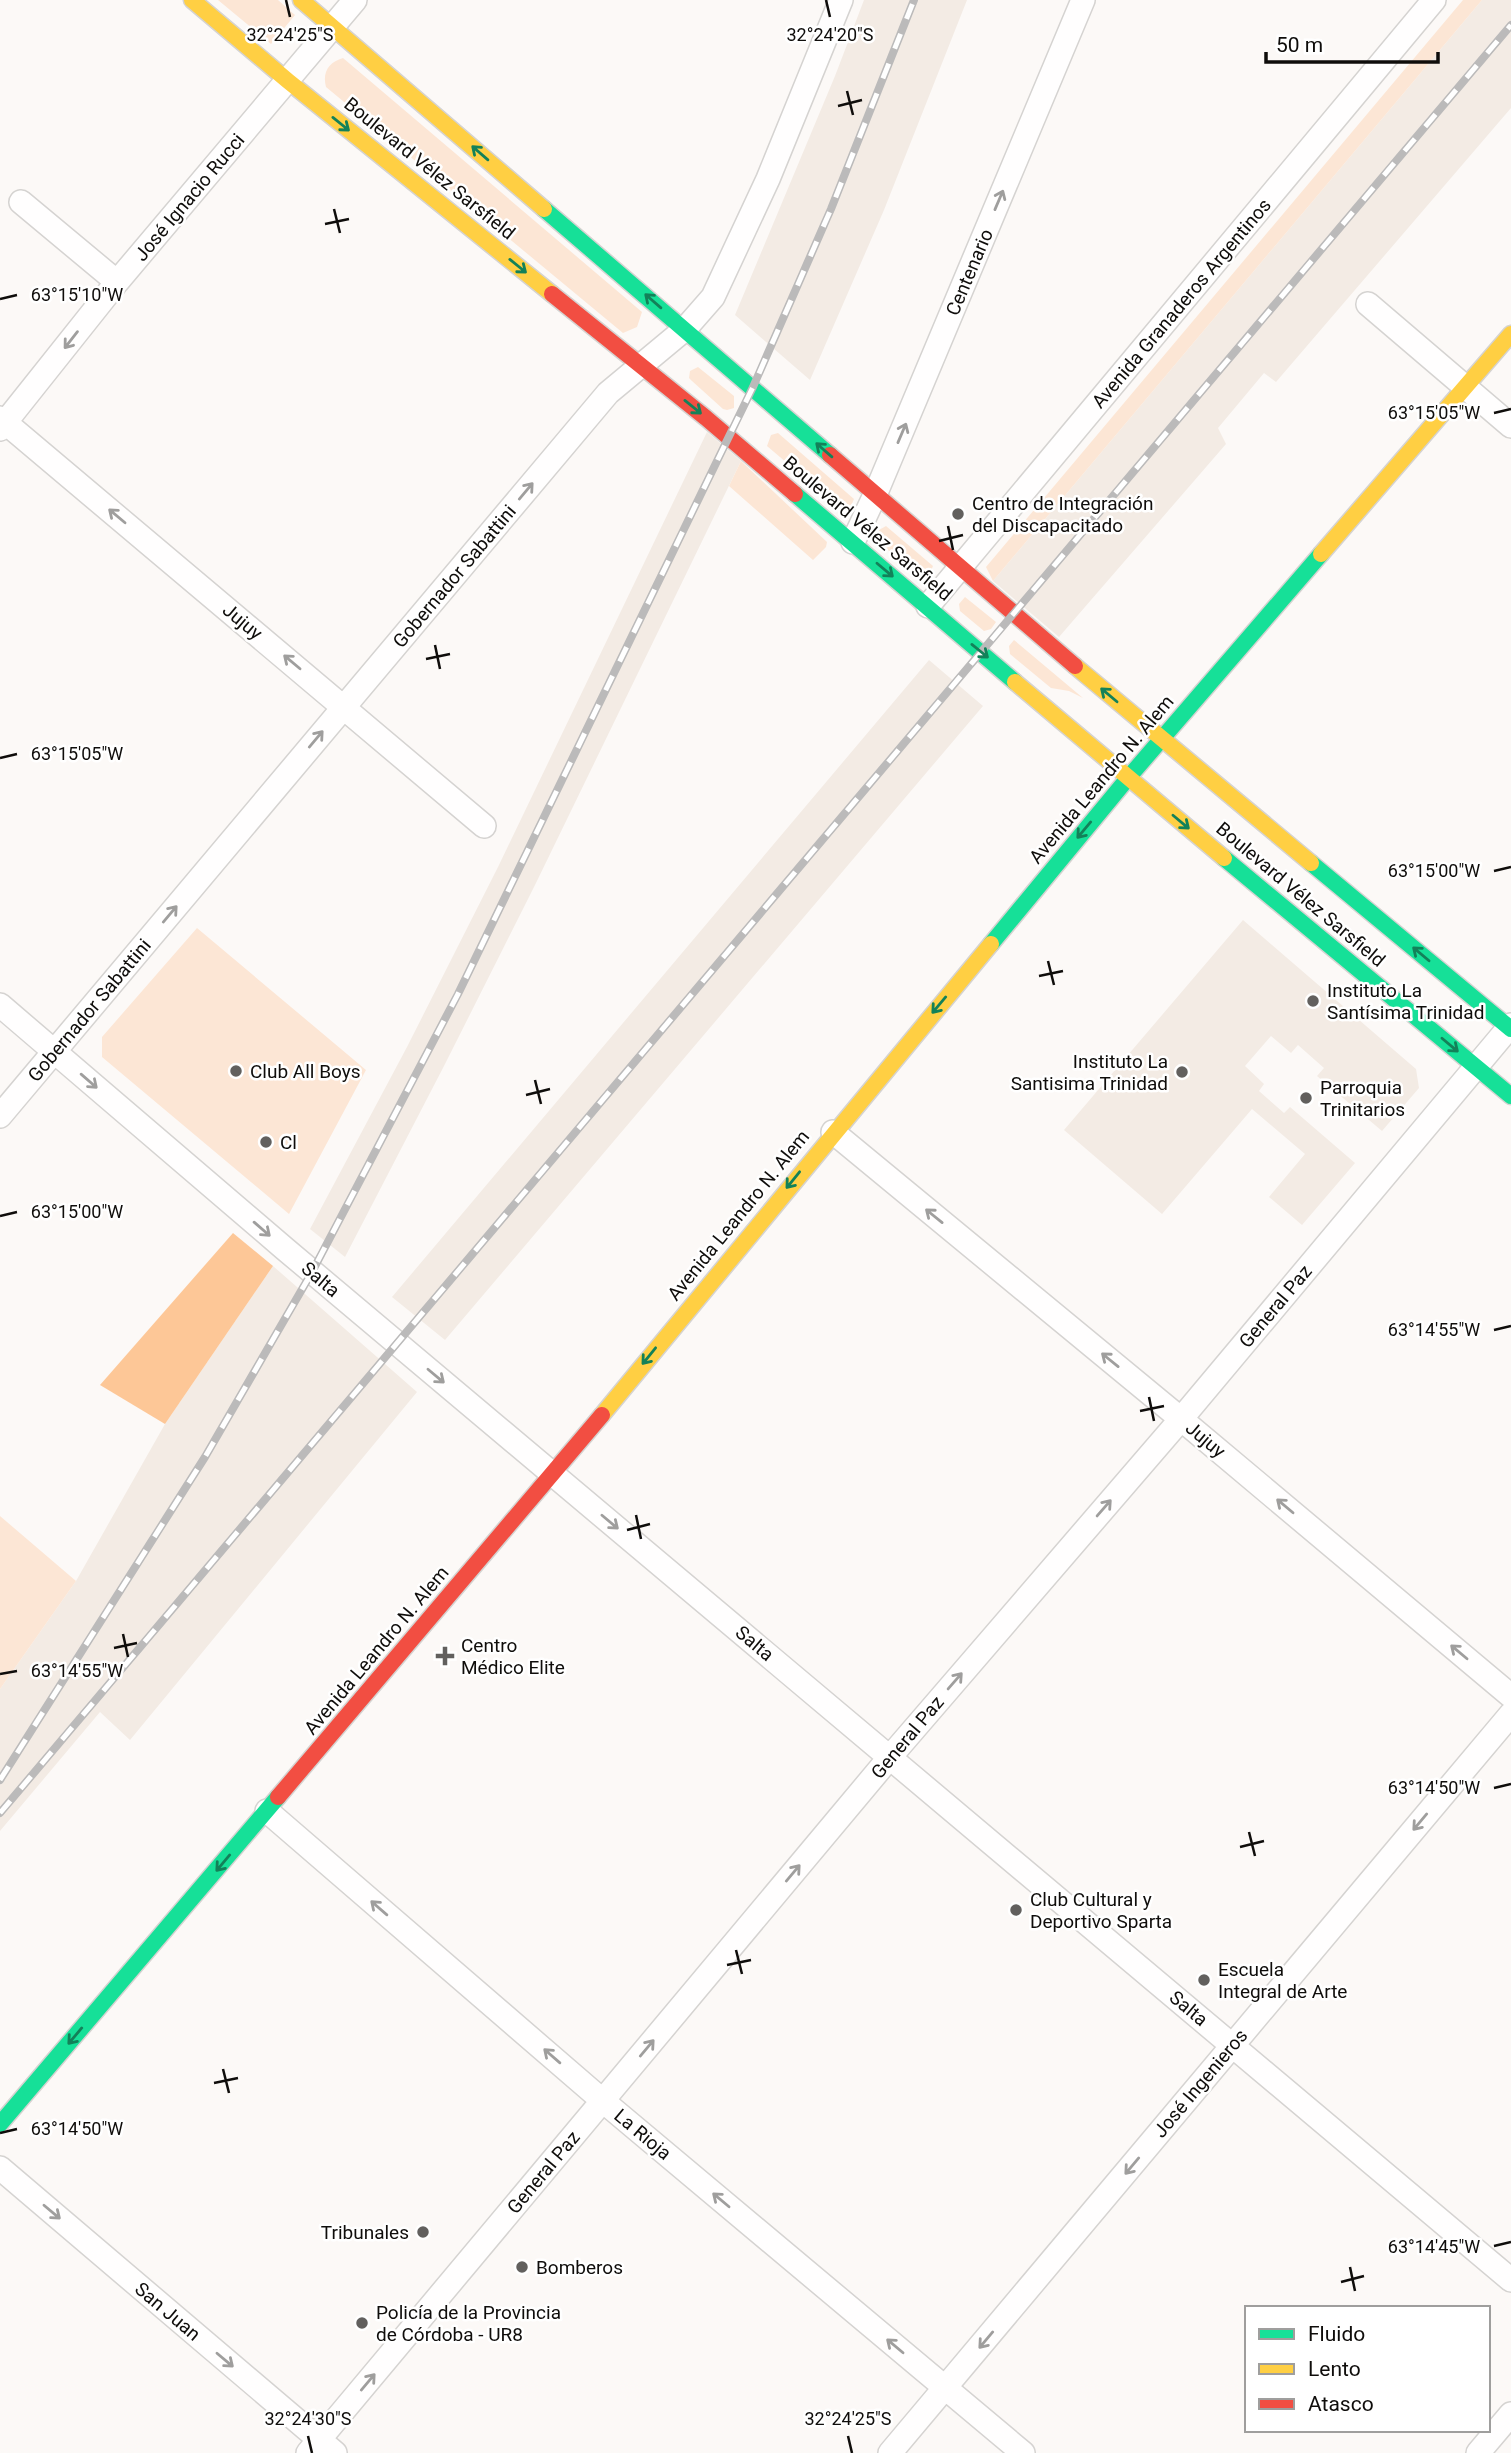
<svg xmlns="http://www.w3.org/2000/svg" width="1511" height="2453" viewBox="0 0 1511 2453" font-family="Roboto,sans-serif">
	<rect width="100%" height="100%" fill="#fcf9f7"/>
	<!-- built -->
	<path fill="#f3ebe4" d="M864,0H967L884,210L810,380L735,315L835,76Z
		M1482,0H1511V108L1276,382L1264,373L1218,428L1226,444L1059,637L993,581Z
		M707,432L741,461L535,885L444,1066L345,1257L310,1229L407,1047L498,867Z
		M929,660L983,706L445,1340L392,1297Z
		M1243,920L1416,1069L1419,1088L1382,1131L1317,1076L1324,1068L1298,1045L1291,1053L1271,1036L1245,1066L1264,1084L1259,1091L1284,1113L1290,1107L1355,1163L1302,1225L1269,1197L1305,1154L1252,1109L1162,1214L1064,1130Z
		M273,1266L417,1392L130,1740L100,1712L0,1831V1689L76,1581L165,1424Z"/>
	<!-- green -->
	<path fill="#fce6d5" d="M218,0H278L295,15L271,44Z
		M1463,0H1482L993,581L986,567Z
		M343,58L642,312L637,327L623,333L326,87C322,72 329,62 343,58Z
		M698,367L734,396V408L727,410L723,409L692,381L689,378L690,371Z
		M778,433L854,499L851,506L841,509L767,446L771,435Z
		M741,461L827,542L826,547L813,560L729,486Z
		M886,526L933,566L930,573L921,577L877,541L879,530Z
		M965,597L996,622L991,629L984,631L960,611L959,604Z
		M1014,640L1083,698L1069,691L1051,688L1010,654L1009,646Z
		M197,928L366,1070L289,1214L102,1057V1037Z
		M0,1516L76,1581L0,1689Z"/>
	<!-- water -->
	<path fill="#fdc797" d="M233,1233L273,1266L165,1424L100,1385Z"/>
	<g fill="none" stroke-linecap="round" stroke-linejoin="round">
		<!-- street casing -->
		<g stroke="#d5d3d1" stroke-width="26">
			<path id="street" d="M21,202L117,282
				M1368,304L1511,426
				M0,418L484,826
				M0,429L117,282L355,0
				M853,542L875,495L1083,0
				M928,606L1434,0
				M0,1005L285,1249L1511,2280
				M0,1116L608,393L685,329L713,297L768,179L841,0
				M833,1132L1181,1419L1511,1696
				M267,1811L603,2101L1023,2453
				M0,2168L335,2453
				M308,2453L890,1757L1181,1419L1511,1025
				M890,2453L1511,1714
				M1478,2453L1511,2414"/>
		</g>
		<!-- fast casing -->
		<g stroke="#d5d3d1" stroke-width="19">
			<path id="fast" d="M544,209L830,455
				M795,494L1015,682
				M1128,778L1321,554
				M1224,858L1511,1096
				M1311,863L1511,1029
				M991,944L1128,778
				M0,2124L278,1797"/>
		</g>
		<!-- slow casing -->
		<g stroke="#d5d3d1" stroke-width="19">
			<path id="slow" d="M192,0L288,81L552,294
				M301,0L544,209
				M1321,554L1511,334
				M1075,666L1311,863
				M1015,682L1224,858
				M602,1415L991,944"/>
		</g>
		<!-- jam casing -->
		<g stroke="#d5d3d1" stroke-width="19">
			<path id="jam" d="M552,294L706,418L795,494
				M830,455L1075,666
				M278,1797L602,1415"/>
		</g>
		<!-- street -->
		<use href="#street" stroke="#fffefe" stroke-width="23"/>
		<!-- fast -->
		<use href="#fast" stroke="#16e098" stroke-width="16"/>
		<!-- slow -->
		<use href="#slow" stroke="#ffcf43" stroke-width="16"/>
		<!-- jam -->
		<use href="#jam" stroke="#f24e42" stroke-width="16"/>
		<!-- rail casing -->
		<g stroke="#bbbaba" stroke-width="8">
			<path id="rail" d="M0,1780L205,1457L312,1272L458,994L753,387L831,209L914,0
				M0,1813L1511,25"/>
		</g>
		<!-- rail -->
		<use href="#rail" stroke="#fff" stroke-width="5" stroke-dasharray="16" stroke-linecap="butt"/>
	</g>
	<!-- one-way arrows -->
	<defs><path id="oneway-shaft" d="M-6 0H5M1.5-3L5.5 0L1.5 3" fill="none" stroke-width="1.6" stroke-linecap="round" stroke-linejoin="round" transform="scale(1.75)"/></defs>
	<g stroke="#138159">
		<use href="#oneway-shaft" transform="translate(341 124) rotate(39)"/>
		<use href="#oneway-shaft" transform="translate(480 153) rotate(-139)"/>
		<use href="#oneway-shaft" transform="translate(518 266) rotate(39)"/>
		<use href="#oneway-shaft" transform="translate(653 301) rotate(-139)"/>
		<use href="#oneway-shaft" transform="translate(693 407) rotate(39)"/>
		<use href="#oneway-shaft" transform="translate(824 450) rotate(-139)"/>
		<use href="#oneway-shaft" transform="translate(885 570) rotate(40)"/>
		<use href="#oneway-shaft" transform="translate(980 651) rotate(39)"/>
		<use href="#oneway-shaft" transform="translate(1109 695) rotate(-140)"/>
		<use href="#oneway-shaft" transform="translate(1181 822) rotate(40)"/>
		<use href="#oneway-shaft" transform="translate(1084 830) rotate(130)"/>
		<use href="#oneway-shaft" transform="translate(1421 954) rotate(-140)"/>
		<use href="#oneway-shaft" transform="translate(939 1005) rotate(130)"/>
		<use href="#oneway-shaft" transform="translate(1450 1045) rotate(40)"/>
		<use href="#oneway-shaft" transform="translate(793 1180) rotate(129)"/>
		<use href="#oneway-shaft" transform="translate(649 1356) rotate(129)"/>
		<use href="#oneway-shaft" transform="translate(223 1863) rotate(130)"/>
		<use href="#oneway-shaft" transform="translate(75 2036) rotate(130)"/>
	</g>
	<g stroke="#9f9e9d">
		<use href="#oneway-shaft" transform="translate(999 200) rotate(-67)"/>
		<use href="#oneway-shaft" transform="translate(71 340) rotate(128)"/>
		<use href="#oneway-shaft" transform="translate(902 433) rotate(-67)"/>
		<use href="#oneway-shaft" transform="translate(526 491) rotate(-50)"/>
		<use href="#oneway-shaft" transform="translate(117 516) rotate(-140)"/>
		<use href="#oneway-shaft" transform="translate(292 662) rotate(-140)"/>
		<use href="#oneway-shaft" transform="translate(316 739) rotate(-50)"/>
		<use href="#oneway-shaft" transform="translate(170 914) rotate(-50)"/>
		<use href="#oneway-shaft" transform="translate(89 1081) rotate(41)"/>
		<use href="#oneway-shaft" transform="translate(934 1216) rotate(-141)"/>
		<use href="#oneway-shaft" transform="translate(262 1229) rotate(41)"/>
		<use href="#oneway-shaft" transform="translate(1110 1360) rotate(-141)"/>
		<use href="#oneway-shaft" transform="translate(436 1376) rotate(40)"/>
		<use href="#oneway-shaft" transform="translate(1285 1506) rotate(-140)"/>
		<use href="#oneway-shaft" transform="translate(1104 1508) rotate(-49)"/>
		<use href="#oneway-shaft" transform="translate(610 1522) rotate(40)"/>
		<use href="#oneway-shaft" transform="translate(1459 1652) rotate(-140)"/>
		<use href="#oneway-shaft" transform="translate(955 1681) rotate(-49)"/>
		<use href="#oneway-shaft" transform="translate(1420 1822) rotate(130)"/>
		<use href="#oneway-shaft" transform="translate(793 1873) rotate(-50)"/>
		<use href="#oneway-shaft" transform="translate(379 1908) rotate(-139)"/>
		<use href="#oneway-shaft" transform="translate(647 2048) rotate(-50)"/>
		<use href="#oneway-shaft" transform="translate(552 2056) rotate(-139)"/>
		<use href="#oneway-shaft" transform="translate(1132 2166) rotate(130)"/>
		<use href="#oneway-shaft" transform="translate(721 2200) rotate(-140)"/>
		<use href="#oneway-shaft" transform="translate(52 2212) rotate(40)"/>
		<use href="#oneway-shaft" transform="translate(986 2340) rotate(130)"/>
		<use href="#oneway-shaft" transform="translate(895 2346) rotate(-140)"/>
		<use href="#oneway-shaft" transform="translate(225 2360) rotate(40)"/>
		<use href="#oneway-shaft" transform="translate(368 2382) rotate(-50)"/>
	</g>
	<!-- ticks -->
	<path fill="none" stroke="#0f0d0b" stroke-width="2.5" d="M286,0L290,17M826,0L830,17M847,91L853,115M838,106L862,100M334,209L340,233M325,224L349,219M0,299L17,295M1494,413L1511,409M948,526L953,550M939,541L963,535M435,645L440,669M426,659L450,654M0,758L17,754M1494,871L1511,867M1048,961L1054,985M1039,976L1063,971M535,1080L541,1104M526,1095L550,1089M0,1216L17,1212M1494,1330L1511,1326M1149,1397L1154,1421M1140,1411L1164,1406M636,1515L641,1539M627,1530L650,1524M123,1634L128,1657M114,1648L137,1643M0,1674L17,1671M1494,1788L1511,1784M1249,1832L1255,1856M1240,1847L1264,1841M736,1950L742,1974M727,1965L751,1960M223,2069L229,2093M214,2083L238,2078M0,2133L17,2129M1494,2246L1511,2242M1350,2267L1355,2291M1341,2282L1364,2276M308,2436L312,2453M848,2436L852,2453"/>
	<!-- markers -->
	<g fill="#62605e" stroke="#fff" stroke-width="2.5">
		<circle cx="958" cy="514" r="7"/>
		<circle cx="1313" cy="1001" r="7"/>
		<circle cx="236" cy="1071" r="7"/>
		<circle cx="1182" cy="1072" r="7"/>
		<circle cx="1306" cy="1098" r="7"/>
		<circle cx="266" cy="1142" r="7"/>
		<path d="M441.5 1645.5h7v7h7v7h-7v7h-7v-7h-7v-7h7z"/>
		<circle cx="1016" cy="1910" r="7"/>
		<circle cx="1204" cy="1980" r="7"/>
		<circle cx="423" cy="2232" r="7"/>
		<circle cx="522" cy="2267" r="7"/>
		<circle cx="362" cy="2323" r="7"/>
	</g>
	<g text-anchor="middle" stroke-width="5" stroke-linejoin="round" paint-order="stroke">
		<!-- street labels -->
		<g font-size="19" fill="#0f0d0b" stroke="#fff">
			<text transform="translate(430 168) rotate(39)" y="7">Boulevard Vélez Sarsfield</text>
			<text transform="translate(189 197) rotate(-50)" y="7">José Ignacio Rucci</text>
			<text transform="translate(969 272) rotate(-67)" y="7">Centenario</text>
			<text transform="translate(1181 303) rotate(-50)" y="7">Avenida Granaderos Argentinos</text>
			<text transform="translate(868 528) rotate(40)" y="7">Boulevard Vélez Sarsfield</text>
			<text transform="translate(454 576) rotate(-50)" y="7">Gobernador Sabattini</text>
			<text transform="translate(243 621) rotate(40)" y="7">Jujuy</text>
			<text transform="translate(1101 779) rotate(-50)" y="7">Avenida Leandro N. Alem</text>
			<text transform="translate(1301 894) rotate(40)" y="7">Boulevard Vélez Sarsfield</text>
			<text transform="translate(89 1010) rotate(-50)" y="7">Gobernador Sabattini</text>
			<text transform="translate(738 1215) rotate(-51)" y="7">Avenida Leandro N. Alem</text>
			<text transform="translate(321 1279) rotate(40)" y="7">Salta</text>
			<text transform="translate(1275 1306) rotate(-50)" y="7">General Paz</text>
			<text transform="translate(1206 1439) rotate(40)" y="7">Jujuy</text>
			<text transform="translate(755 1643) rotate(40)" y="7">Salta</text>
			<text transform="translate(376 1650) rotate(-50)" y="7">Avenida Leandro N. Alem</text>
			<text transform="translate(907 1737) rotate(-50)" y="7">General Paz</text>
			<text transform="translate(1189 2008) rotate(40)" y="7">Salta</text>
			<text transform="translate(1200 2083) rotate(-50)" y="7">José Ingenieros</text>
			<text transform="translate(643 2134) rotate(40)" y="7">La Rioja</text>
			<text transform="translate(543 2172) rotate(-50)" y="7">General Paz</text>
			<text transform="translate(168 2311) rotate(40)" y="7">San Juan</text>
		</g>
		<!-- poi labels -->
		<g font-size="19" fill="#0f0d0b" stroke="#fff" text-anchor="start">
			<text x="972" y="510">Centro de Integración<tspan x="972" dy="22">del Discapacitado</tspan></text>
			<text x="1327" y="997">Instituto La<tspan x="1327" dy="22">Santísima Trinidad</tspan></text>
			<text x="1168" y="1068" text-anchor="end">Instituto La<tspan x="1168" dy="22">Santisima Trinidad</tspan></text>
			<text x="250" y="1078">Club All Boys</text>
			<text x="1320" y="1094">Parroquia<tspan x="1320" dy="22">Trinitarios</tspan></text>
			<text x="280" y="1149">Cl</text>
			<text x="461" y="1652">Centro<tspan x="461" dy="22">Médico Elite</tspan></text>
			<text x="1030" y="1906">Club Cultural y<tspan x="1030" dy="22">Deportivo Sparta</tspan></text>
			<text x="1218" y="1976">Escuela<tspan x="1218" dy="22">Integral de Arte</tspan></text>
			<text x="409" y="2239" text-anchor="end">Tribunales</text>
			<text x="536" y="2274">Bomberos</text>
			<text x="376" y="2319">Policía de la Provincia<tspan x="376" dy="22">de Córdoba - UR8</tspan></text>
		</g>
	</g>
	<g font-size="18" text-anchor="middle" fill="#0f0d0b" stroke="#fff" stroke-width="5" stroke-linejoin="round" paint-order="stroke">
		<text x="290" y="41">32°24'25"S</text>
		<text x="830" y="41">32°24'20"S</text>
		<text x="77" y="301">63°15'10"W</text>
		<text x="1434" y="419">63°15'05"W</text>
		<text x="77" y="760">63°15'05"W</text>
		<text x="1434" y="877">63°15'00"W</text>
		<text x="77" y="1218">63°15'00"W</text>
		<text x="1434" y="1336">63°14'55"W</text>
		<text x="77" y="1677">63°14'55"W</text>
		<text x="1434" y="1794">63°14'50"W</text>
		<text x="77" y="2135">63°14'50"W</text>
		<text x="1434" y="2253">63°14'45"W</text>
		<text x="308" y="2425">32°24'30"S</text>
		<text x="848" y="2425">32°24'25"S</text>
	</g>
	<!-- legend -->
	<rect x="1245" y="2306" width="245" height="126" fill="#ffffff" stroke="#9f9e9d" stroke-width="2"/>
	<rect x="1259" y="2329" width="35" height="10" fill="#16e098" stroke="#9f9e9d" stroke-width="2"/>
	<text x="1308" y="2341" font-size="21" fill="#0f0d0b">Fluido</text>
	<rect x="1259" y="2364" width="35" height="10" fill="#ffcf43" stroke="#9f9e9d" stroke-width="2"/>
	<text x="1308" y="2376" font-size="21" fill="#0f0d0b">Lento</text>
	<rect x="1259" y="2399" width="35" height="10" fill="#f24e42" stroke="#9f9e9d" stroke-width="2"/>
	<text x="1308" y="2411" font-size="21" fill="#0f0d0b">Atasco</text>
	<!-- scale -->
	<path d="M1266 52v10h172v-10" fill="none" stroke="#0f0d0b" stroke-width="3.5"/>
	<text x="1276" y="52" font-size="21" fill="#0f0d0b" stroke="#ffffff" stroke-width="5" paint-order="stroke">50 m</text>
</svg>
